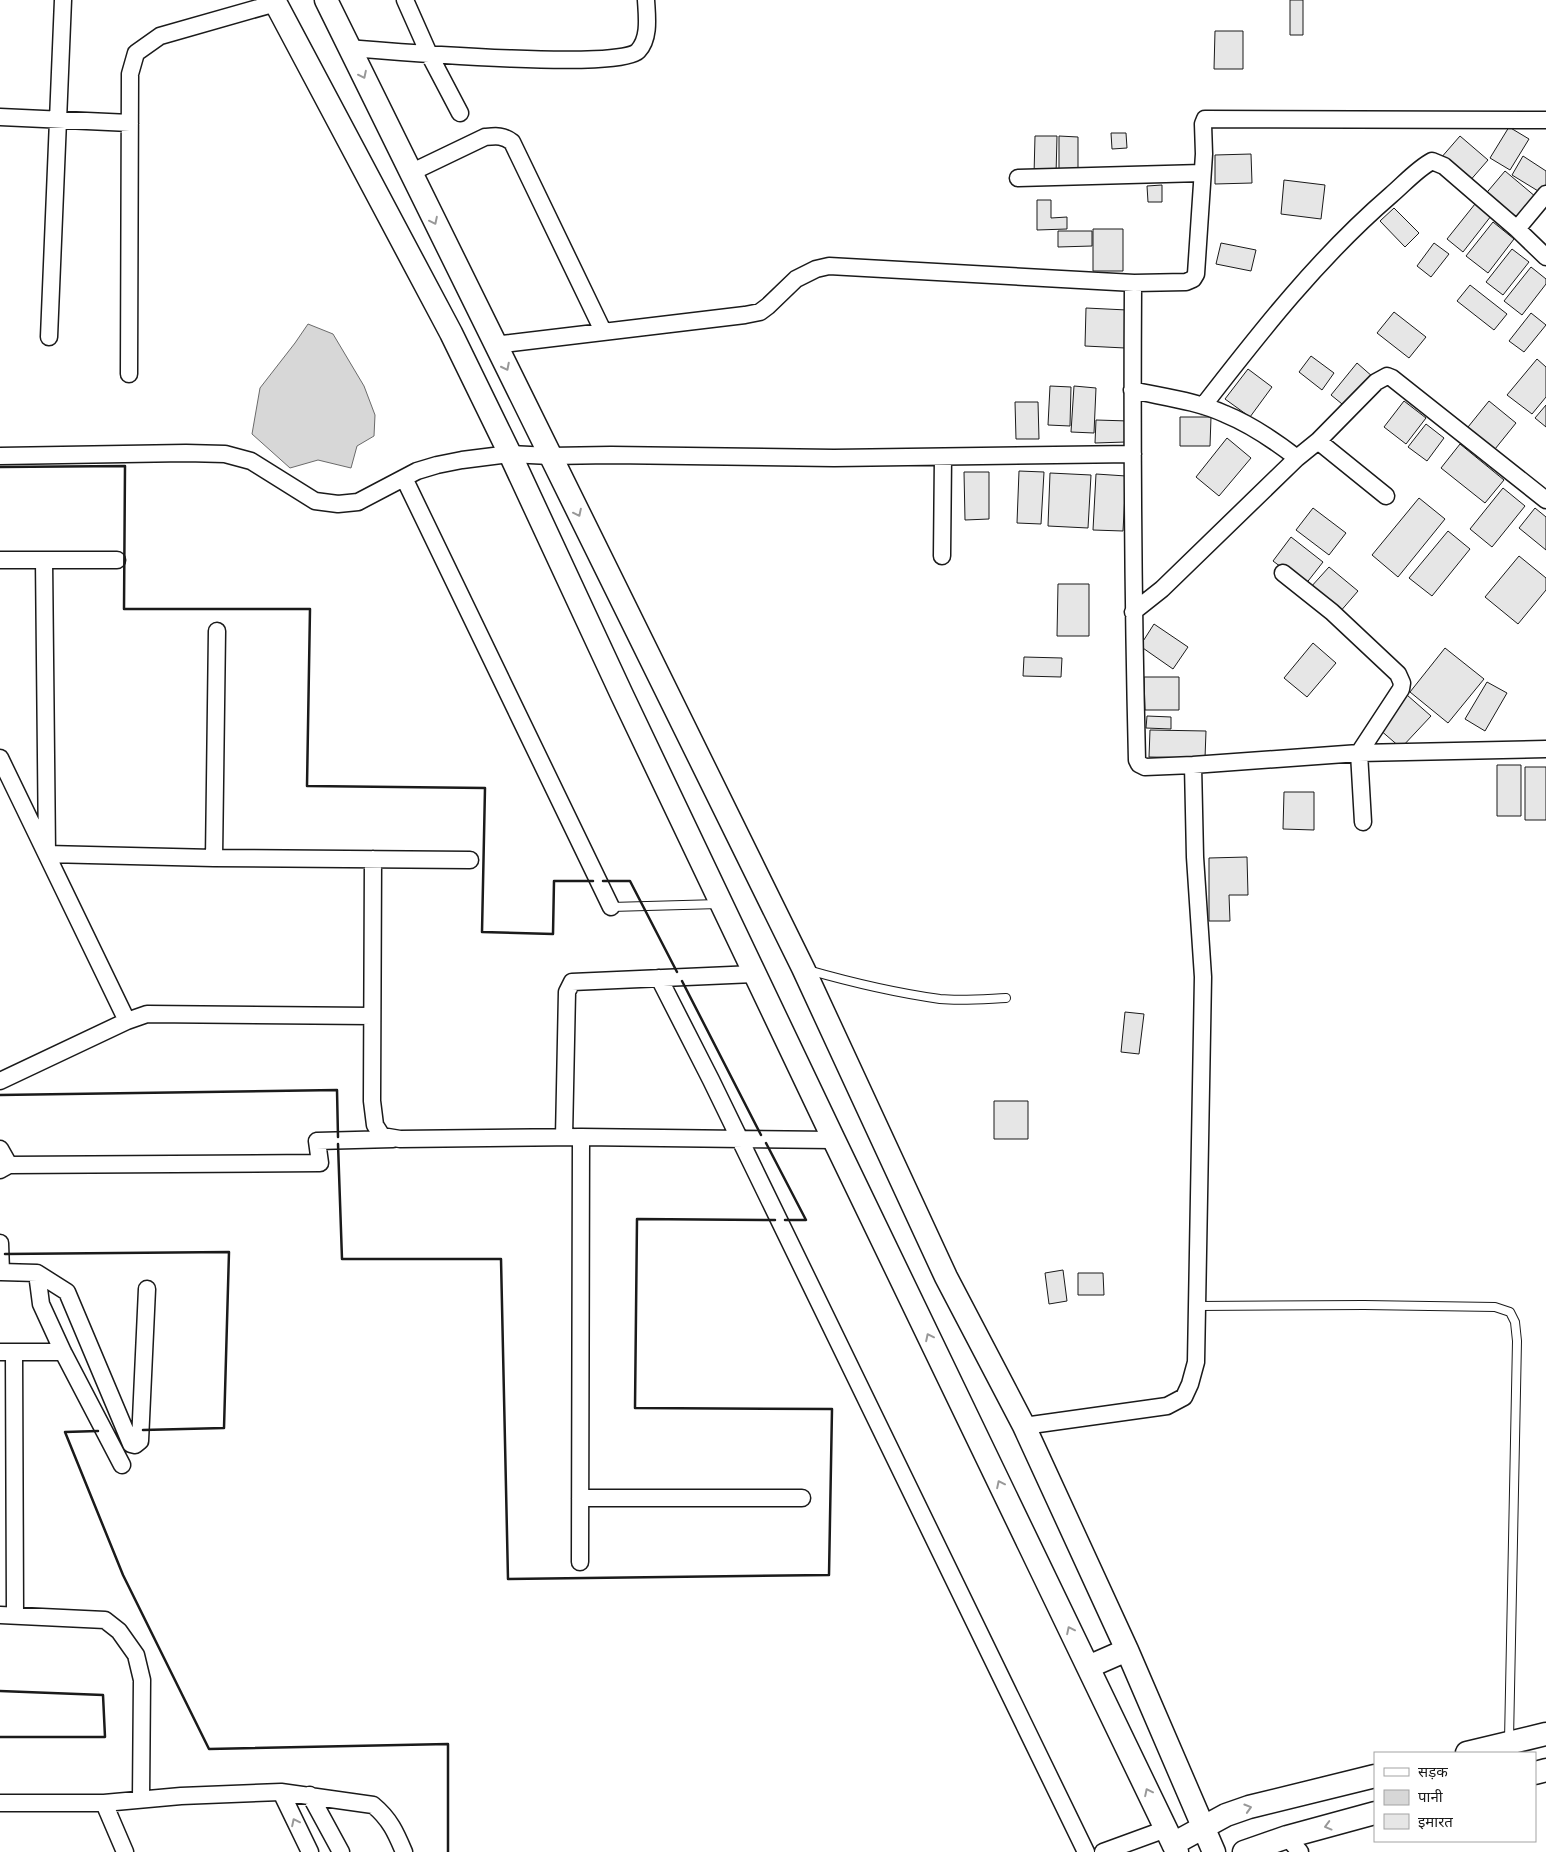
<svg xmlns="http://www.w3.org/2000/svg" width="1546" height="1852" viewBox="0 0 1546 1852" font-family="Manrope,'Noto Sans Devanagari',sans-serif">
	<rect width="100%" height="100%" fill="#fff"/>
	<!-- water -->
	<path fill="#d7d7d7" stroke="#6a6a6a" d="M308,324L333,334L364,386L375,415L374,436L357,446L351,468L318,460L290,468L252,434L260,388L295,343Z"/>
	<!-- building -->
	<path fill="#e6e6e6" stroke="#1a1a1a" d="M1290,0H1303V35H1290Z
		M1215,31H1243V69H1214Z
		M1509,127L1529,139L1510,170L1490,158Z
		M1111,133H1126L1127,148L1112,149Z
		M1035,136H1057L1056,175H1034Z
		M1059,136L1078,137V174L1059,173Z
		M1460,136L1488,160L1468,183L1440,159Z
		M1251,154L1252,183L1215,184V155Z
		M1523,156L1546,171V190L1543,194L1512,175Z
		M1505,171L1536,197L1514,223L1483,197Z
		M1284,180L1325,185L1321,219L1281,214Z
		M1162,185V202H1148L1147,186Z
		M1037,200H1051V218L1067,217V229L1037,230Z
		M1475,204L1491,216L1463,252L1447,239Z
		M1394,208L1419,233L1405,247L1380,221Z
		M1493,222L1514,239L1488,273L1466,256Z
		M1093,229H1123V271H1093Z
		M1058,231H1092V246L1058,247Z
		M1221,243L1256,250L1251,271L1216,264Z
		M1434,243L1449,254L1431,277L1417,266Z
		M1512,249L1529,262L1503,295L1486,282Z
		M1531,267L1546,279V284L1522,315L1504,301Z
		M1470,285L1507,314L1494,330L1457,301Z
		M1086,308L1127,310L1125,348L1085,346Z
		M1394,312L1426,337L1409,358L1377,333Z
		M1531,313L1546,325L1524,352L1509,341Z
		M1311,356L1334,373L1322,390L1299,372Z
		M1537,359L1546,367V397L1532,414L1507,395Z
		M1357,363L1373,377L1347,408L1331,395Z
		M1248,369L1272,387L1250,417L1225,399Z
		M1050,386L1071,387L1070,426L1048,425Z
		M1074,386L1096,388L1094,433L1071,432Z
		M1404,401L1426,418L1406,444L1384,427Z
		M1489,401L1516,423L1491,454L1464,432Z
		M1015,402H1038L1039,439H1016Z
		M1546,405V427L1535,418Z
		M1180,417H1211L1210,446H1180Z
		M1096,420L1129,421L1126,442L1095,443Z
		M1426,424L1444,438L1427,461L1408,447Z
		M1227,438L1251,458L1219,496L1196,477Z
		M1460,444L1504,480L1485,503L1441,468Z
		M1019,471L1044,472L1041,524L1017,523Z
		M964,472H989V519L965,520Z
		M1050,473L1091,475L1088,528L1048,526Z
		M1096,474L1126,476L1123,531L1093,530Z
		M1503,488L1525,506L1492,547L1470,529Z
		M1419,498L1445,519L1398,577L1372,555Z
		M1313,508L1346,533L1329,555L1296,530Z
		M1535,508L1546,517V550L1519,528Z
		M1448,531L1470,549L1432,596L1409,578Z
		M1291,537L1323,562L1305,585L1273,561Z
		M1519,556L1546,578V590L1518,624L1485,597Z
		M1329,567L1358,591L1339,613L1310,588Z
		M1058,584H1089V636H1057Z
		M1154,624L1188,647L1173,669L1140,646Z
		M1313,643L1336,663L1307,697L1284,678Z
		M1445,648L1484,679L1448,723L1410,692Z
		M1024,657L1062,658L1061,677L1023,676Z
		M1144,677H1179V710H1145Z
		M1487,682L1507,693L1485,731L1465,719Z
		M1407,695L1431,716L1401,748L1379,729Z
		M1147,716L1171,717V729L1146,728Z
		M1150,730L1206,731L1205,758L1149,757Z
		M1497,765H1521V816H1497Z
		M1525,767H1546V820H1525Z
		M1284,792H1314V830L1283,829Z
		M1247,857L1248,895H1229L1230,921H1209V858Z
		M1125,1012L1144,1014L1139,1054L1121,1052Z
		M994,1101H1028V1139H994Z
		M1063,1270L1067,1301L1049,1304L1045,1273Z
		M1078,1273H1103L1104,1295H1078Z"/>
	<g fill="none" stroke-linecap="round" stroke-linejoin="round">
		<!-- lane casing -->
		<g stroke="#1a1a1a" stroke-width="10">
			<path id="lane" d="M611,907L719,904
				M808,970C850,982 897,993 940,999C962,1001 984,999 1006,998
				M1197,1306L1364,1305L1495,1307L1510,1312L1515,1322L1517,1341L1509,1740"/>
		</g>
		<!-- street casing -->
		<g stroke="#1a1a1a" stroke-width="19">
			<path id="street" d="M405,0L429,54L460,113
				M349,48C387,51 620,71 638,51C650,38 647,17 646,0
				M0,117L130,123
				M1546,120L1205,119L1203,124L1204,154L1196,274L1193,279L1186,282L1134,283L1133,287C1132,445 1133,602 1137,760L1139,764L1145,767L1193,765L1359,753L1546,749
				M410,173L485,137C496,136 503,135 512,142L603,331
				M1018,178L1202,173
				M1517,229L1546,194
				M49,337L63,0
				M494,345L745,315L760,312L768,306L796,279L816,269L829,266L1134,283
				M129,374L130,74L136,53L160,36L276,3
				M1132,390C1163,397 1197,401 1225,414C1252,425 1275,441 1297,458L1318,441L1376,382L1387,376L1392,378L1546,500
				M1203,406C1261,331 1319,257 1391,195C1404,184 1417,169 1432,161L1444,166L1517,229L1546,257
				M1318,441L1386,496
				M0,456L186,453L225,454L251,461L315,501L338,504L358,502L417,471L437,465L462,460L510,454L550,456L611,455L834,458L1133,454
				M404,478L611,907
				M942,556L943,457
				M0,560H117
				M44,560L47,854L214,858L470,860
				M1283,573L1332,612L1398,674L1402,683L1401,689L1359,753L1363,822
				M1133,612L1162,589L1297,458
				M0,758L127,1021
				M214,858L217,631
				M373,859L372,1101L375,1125L382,1136L400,1139L581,1137L834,1140
				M659,978L711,1080L1086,1852
				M0,1081L127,1021L147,1014L372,1016
				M564,1137L567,992L572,982L754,974
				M0,1149L9,1165
				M0,1170L9,1165L320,1163L317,1141L393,1139
				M0,1243L1,1272L37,1273L67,1292L131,1444L135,1445L140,1441L147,1289
				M37,1273L41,1304L63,1352L122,1465
				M0,1352H63
				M14,1352L15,1614
				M1024,1426L1167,1406L1184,1397L1190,1384L1196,1362L1203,977L1195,857L1193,765
				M580,1498H802
				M580,1562L581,1137
				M0,1615L105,1620L119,1631L136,1655L142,1680L141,1799
				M281,1792L310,1852
				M310,1795L341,1852
				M0,1803H104L181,1796L281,1792L373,1805C390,1819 396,1833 404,1852
				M104,1803L125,1852
				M1287,1837L1300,1852
				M1103,1852L1166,1829"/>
		</g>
		<!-- secondary casing -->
		<g stroke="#1a1a1a" stroke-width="25">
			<path id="secondary" d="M274,0L451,333L510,454L622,695L834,1140L1177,1852
				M326,0L803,968L946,1277L1024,1426L1127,1650L1214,1852
				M1088,1667L1127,1650
				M1467,1753L1546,1734
				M1535,1773L1546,1770
				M1173,1844L1226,1815L1249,1807L1375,1776
				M1244,1852L1287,1837L1375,1813"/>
		</g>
		<!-- lane -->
		<use href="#lane" stroke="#fff" stroke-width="8"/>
		<!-- street -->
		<use href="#street" stroke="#fff" stroke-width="16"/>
		<!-- secondary -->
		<use href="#secondary" stroke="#fff" stroke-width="22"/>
		<!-- wall -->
		<path stroke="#1a1a1a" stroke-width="2.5" d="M0,467L125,466L124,609H310L307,786L485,788L482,932L553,934L554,881H593
			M603,881H630L677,972
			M682,981L761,1135
			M0,1095L337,1090L338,1137
			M766,1143L806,1220H785
			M338,1144L342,1259H501L508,1579L829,1575L832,1409L635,1408L637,1219L775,1220
			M5,1254L229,1252L224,1428L143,1430
			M98,1431L65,1432L123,1575L209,1749L448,1744V1852
			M0,1691L103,1695L105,1737H0"/>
	</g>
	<!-- one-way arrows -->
	<defs><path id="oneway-chevron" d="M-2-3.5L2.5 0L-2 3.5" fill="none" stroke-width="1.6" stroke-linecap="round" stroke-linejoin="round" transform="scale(1.25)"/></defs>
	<g stroke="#989898">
		<use href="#oneway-chevron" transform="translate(363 75) rotate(64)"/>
		<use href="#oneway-chevron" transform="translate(434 221) rotate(64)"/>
		<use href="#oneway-chevron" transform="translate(506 367) rotate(63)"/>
		<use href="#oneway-chevron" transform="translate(578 513) rotate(64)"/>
		<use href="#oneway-chevron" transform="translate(929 1337) rotate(-116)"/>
		<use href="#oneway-chevron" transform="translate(1000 1484) rotate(-116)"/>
		<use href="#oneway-chevron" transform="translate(1070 1630) rotate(-116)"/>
		<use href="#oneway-chevron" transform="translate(1148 1792) rotate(-116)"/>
		<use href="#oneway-chevron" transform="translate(1248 1808) rotate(-17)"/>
		<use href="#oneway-chevron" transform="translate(295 1822) rotate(-116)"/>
		<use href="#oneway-chevron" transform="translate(1328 1826) rotate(165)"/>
	</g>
	<!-- legend -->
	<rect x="1374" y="1752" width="162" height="90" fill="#ffffff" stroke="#a3a3a3"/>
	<rect x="1384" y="1768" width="25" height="8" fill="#ffffff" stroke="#a3a3a3"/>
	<text x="1418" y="1777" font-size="15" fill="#1a1a1a">सड़क</text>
	<rect x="1384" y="1790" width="25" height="15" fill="#d7d7d7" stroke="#a3a3a3"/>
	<text x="1418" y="1802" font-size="15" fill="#1a1a1a">पानी</text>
	<rect x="1384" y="1814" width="25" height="15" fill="#e6e6e6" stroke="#a3a3a3"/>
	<text x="1418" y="1827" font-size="15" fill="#1a1a1a">इमारत</text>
</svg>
